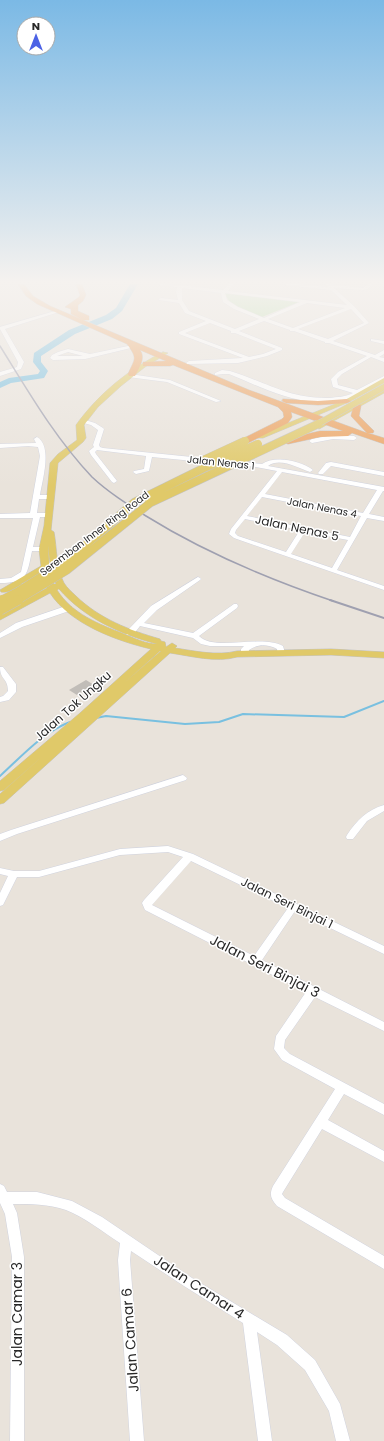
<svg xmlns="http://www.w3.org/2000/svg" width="384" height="1441" viewBox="0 0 384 1441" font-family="Poppins,sans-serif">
	<rect width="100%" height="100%" fill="#e9e3db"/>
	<!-- green -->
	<path fill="#afda9d" d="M225,293L299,302L262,317C250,312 228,307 225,293Z"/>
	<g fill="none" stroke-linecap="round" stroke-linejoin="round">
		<!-- stream -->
		<path stroke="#79c0e0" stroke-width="2" d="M96,718L106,716L185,724L219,722L243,714L344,717L384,701
			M0,776C21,757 43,732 70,722"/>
		<!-- river -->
		<path fill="#79c0e0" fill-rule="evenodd" d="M130,284H138L122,311L112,319L75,334L41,356V362L48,371L44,378L11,383L0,388V382L9,378L38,374L40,371L33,362L34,353L69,330L106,315L116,308Z"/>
	</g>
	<!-- building -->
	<path fill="#c1bdb8" d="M86,680L94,685L77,695L69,690Z"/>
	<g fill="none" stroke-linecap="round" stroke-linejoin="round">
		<!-- minor casing -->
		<g stroke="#d0d3df" stroke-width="1">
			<path id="minor" d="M158,284L180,285L223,290L229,284H233L228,291L347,305L331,290L286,285L284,284H298L328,287L325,284H329L363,288L368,284H372L368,289L363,290L334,288L354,306L369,323L333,341L375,355L384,350V354L379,357L384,358V362L371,357L342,374L337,379L338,385L357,390L384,376V380L363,392V394C358,394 356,396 351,398C340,401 326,402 315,402C285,400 256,385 229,374H223L215,375V373L222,370L230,371C266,382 289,399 329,398C337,397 346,397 353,393L333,387L331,379L338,372L367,356L329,343H325V342L294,331H290V330L264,321L239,331L282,348V350L267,356L238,363L187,364L186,363L189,361L243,358L179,334V332L206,321L185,313L179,303L159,300V299L161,298L178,300L176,292L177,287L160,285ZM182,288L221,293L223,302L234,309L259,319L235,329L189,311L182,300ZM225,293L300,302L264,318L238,307L227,300ZM307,303L345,308L293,328L268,319ZM351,309L364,323L328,339L298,329ZM210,323L231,331V333H235L276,349L263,354L249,357L185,333Z
				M55,311L59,312L5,329L24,362L21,369L0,376V372L17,367L18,362L0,329V327Z
				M371,339L384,341V344L371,341Z
				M133,345L135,346V347L85,359L53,360L50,358L52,355L58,352L68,349L90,354ZM68,352L83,356H57Z
				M130,374L170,380L221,401L216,402L167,382L128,377L127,376Z
				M82,419L95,423L103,428L104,429L99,445L100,447L103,448L262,464C275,455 301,461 313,470L310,472C298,468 280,457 268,466L384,487V491H383L369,514L384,517V521L367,518L337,570L384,586V590L234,538L229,534L231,529L277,471L256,467L152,457L149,471L136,474L133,472L134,471L144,469L146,456L97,450L95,452L96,454L117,481L114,483L112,482L91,455L89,451L94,447L93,445L98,430L91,425L80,422L79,421ZM282,472L377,490L363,513L265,494ZM262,497L361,516L350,537L247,516ZM245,519L300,530L286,552L238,536L235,533L236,530ZM305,532L348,540L332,568L291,554Z
				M333,435L354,436L357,438L354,440L333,439L312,443L309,441L312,439Z
				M37,437C53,446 42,481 40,495H51L54,497L51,499H39L37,513H49L52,515L49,517H40L33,547H43L46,549L43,551H32C27,574 28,583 0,583V579L11,578L21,572L33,518H0V514L30,513L40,456L38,447L28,446L0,448V444L36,443L34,439Z
				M331,462L384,472V476L331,466L323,474H319L318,473L326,463Z
				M198,577L200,578L201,579L200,580L157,610L144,623L193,633L234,604H237L238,606L237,608L203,633L199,636C215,652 261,634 283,646L285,653L284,655H278L277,649C268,644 257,644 249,650L248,656H245L241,654V649L244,646H210L201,644L193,638L140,626L133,635H127L126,633L127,631L151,606Z
				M66,606H69L73,608L72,610L22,627L0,638V633L16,623Z
				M0,667H3L16,684V692L9,700L0,702V697L3,696L8,691C8,678 0,680 0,667Z
				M183,775L187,778L186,780L17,834L0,841V834L11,830Z
				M384,805V811L367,821L353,839H347L346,837L347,835C357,820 367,810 384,805Z
				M168,846L193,854L384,946V954L295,911L262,960L384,1022V1031L315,997L285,1040L284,1048L290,1054L384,1104V1115L344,1094L328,1120L384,1151V1162L322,1129L283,1192L282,1194L285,1198L384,1256V1269L277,1206C271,1199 269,1195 273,1186L335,1089L282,1060L274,1049L276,1036L306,992L145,910L142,903L144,900L183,857L168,852L120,855L39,877H17L3,905L0,906V893L8,876L0,874V868L14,871H39L120,849ZM191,861L288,908L254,956L152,905Z
				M0,1184L4,1186L7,1192H37L72,1201L102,1217L192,1278L287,1335L315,1360L340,1404L350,1441H336L329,1411L305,1370L277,1345L257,1332L272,1441H258L243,1323L184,1286L131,1251L130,1260L144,1441H130L118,1260L120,1243C103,1232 84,1217 66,1210C48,1204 31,1204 13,1204L17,1213L24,1257V1441H10L12,1257L5,1214L0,1203Z"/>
		</g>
		<!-- major casing -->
		<g stroke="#c3c3c3" stroke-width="1">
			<path id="major" d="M163,352L168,353L145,367L121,386L98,407L84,425L86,438L83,442L58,463L51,530L54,532C57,548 56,568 64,583C67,588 72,592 76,596C100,619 129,630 160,639L161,641L165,642L166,647L172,643L177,646L175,648C195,651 217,656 237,651L331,649L384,652V658L331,655L237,657C216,663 191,656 170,653L4,803L0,804V794L45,754L4,790L0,791V781L80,713L151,649C117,641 70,624 50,593L0,620V613L47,588L42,579L41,573L21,584L33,590L32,592C27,593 23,590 18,590C12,590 7,593 1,592L0,590L41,566L39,549L44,526L50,463L58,454L77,440L76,425C98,394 129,369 163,352ZM48,545L50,563H49ZM49,568H51L56,584H54L50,579ZM59,589C84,618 120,634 157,644C146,644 134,638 124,634C99,624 72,614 57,590ZM160,651H161L124,683Z
				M384,378V383L349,402L263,438H257L256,436L345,400Z
				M384,388V393L321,428L319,429L315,427Z"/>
		</g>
		<!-- highway casing -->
		<g stroke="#c3c3c3" stroke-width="1">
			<path id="highway" d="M18,284H24L33,296L50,306L249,390L367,433L351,416L354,404H360L361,406L359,416L374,431L373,433H368L384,438V444L352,433L348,436L320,437L288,444L285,443L284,441L285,439L320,431H343L291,412L292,417L288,423L248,443H242L241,441L242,439L282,419L284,417L283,412L278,407L173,365L170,366H143V362H146L166,361L140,350C146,358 139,368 135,376H129L128,374C135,358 138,359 127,344L37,304L26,296Z
				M76,284H82L86,295L83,301L78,305V311L89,316V320H83L71,314V309L65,307L79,297L80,295Z
				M283,399L318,401L347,399L351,401L347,403L318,405L286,403L282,401Z"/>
		</g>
		<!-- minor -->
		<use href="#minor" fill="#fff" fill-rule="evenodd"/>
		<!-- major -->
		<use href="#major" fill="#e0c969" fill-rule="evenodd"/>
		<!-- highway -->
		<use href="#highway" fill="#eca463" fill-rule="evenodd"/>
		<!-- rail-far1 -->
		<path stroke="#9fa0b0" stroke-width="1.5" d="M0,346C28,391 55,438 92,477C108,492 127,504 146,516C204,552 268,579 333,601"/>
		<!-- rail -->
		<path stroke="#9fa0b0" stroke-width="2" d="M330,600L384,618"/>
		<!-- major-bridge-far2 casing -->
		<g stroke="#c3c3c3" stroke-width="7" stroke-linecap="butt">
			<path id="major-bridge-far2" d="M316,425L384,387"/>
		</g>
		<!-- major-bridge-far1 casing -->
		<g stroke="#c3c3c3" stroke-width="9" stroke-linecap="butt">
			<path id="major-bridge-far1" d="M204,460L245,441
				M0,601L19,591L68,560L135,502L206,467L258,444
				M16,601L67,570L150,503L318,424"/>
		</g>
		<!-- major-bridge casing -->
		<g stroke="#c3c3c3" stroke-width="11" stroke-linecap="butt">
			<path id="major-bridge" d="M0,601L2,600
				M0,610L18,600"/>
		</g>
		<!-- major-bridge-far2 -->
		<use href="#major-bridge-far2" stroke="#e0c969" stroke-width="6"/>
		<!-- major-bridge-far1 -->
		<use href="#major-bridge-far1" stroke="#e0c969" stroke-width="8"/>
		<!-- major-bridge -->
		<use href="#major-bridge" stroke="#e0c969" stroke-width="10"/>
	</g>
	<!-- sky -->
	<linearGradient id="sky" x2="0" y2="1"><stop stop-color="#7bb9e5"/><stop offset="0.58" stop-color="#f5f2ef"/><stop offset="1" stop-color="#f5f2ef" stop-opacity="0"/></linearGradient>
	<rect width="384" height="486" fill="url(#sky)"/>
	<g text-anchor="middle" stroke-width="3" stroke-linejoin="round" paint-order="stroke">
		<!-- far-street labels -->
		<g font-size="10" fill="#282828" stroke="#fff">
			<text transform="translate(221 462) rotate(6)" y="4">Jalan Nenas 1</text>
			<text transform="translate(322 507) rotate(11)" y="4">Jalan Nenas 4</text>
			<text transform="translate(94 533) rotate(-37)" y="4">Seremban Inner Ring Road</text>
		</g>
		<!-- street labels -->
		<g font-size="12" fill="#282828" stroke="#fff">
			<text transform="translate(297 528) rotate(12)" y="4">Jalan Nenas 5</text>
			<text transform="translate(73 706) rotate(-42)" y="4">Jalan Tok Ungku</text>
			<text transform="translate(287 903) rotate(26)" y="4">Jalan Seri Binjai 1</text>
		</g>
		<!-- near-street labels -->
		<g font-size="14" fill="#282828" stroke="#fff">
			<text transform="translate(265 966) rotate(27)" y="5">Jalan Seri Binjai 3</text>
			<text transform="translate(199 1287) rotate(33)" y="5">Jalan Camar 4</text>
			<text transform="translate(17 1314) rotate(-90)" y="5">Jalan Camar 3</text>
			<text transform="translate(130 1340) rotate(-94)" y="5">Jalan Camar 6</text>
		</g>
	</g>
	<!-- north arrow -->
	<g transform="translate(36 36)"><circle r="19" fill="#ffffff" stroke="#a9a9a9"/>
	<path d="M0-3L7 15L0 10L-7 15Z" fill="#4c62e5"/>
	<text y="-6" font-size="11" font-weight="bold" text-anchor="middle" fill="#282828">N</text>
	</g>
</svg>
